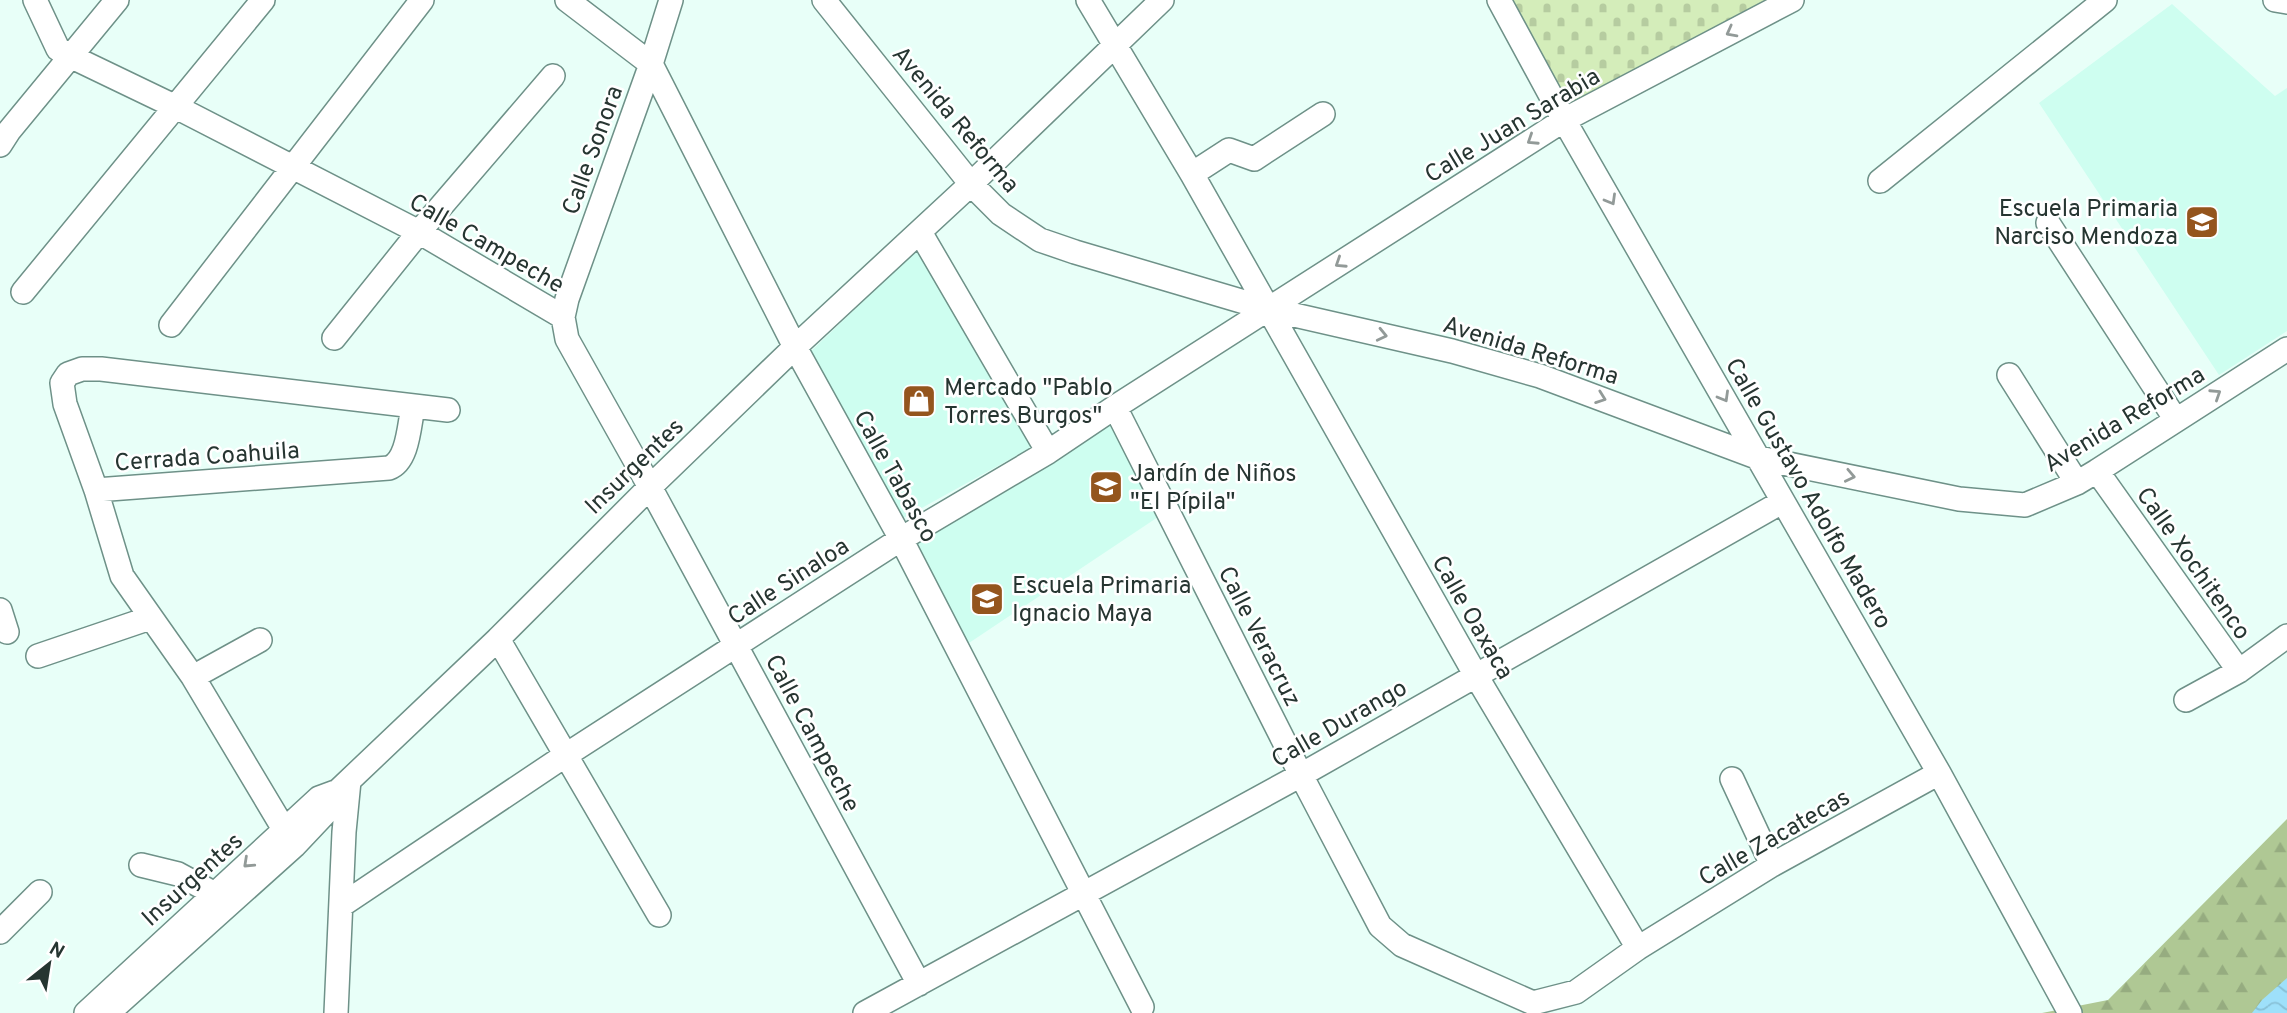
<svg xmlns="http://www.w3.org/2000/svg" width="2287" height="1013" viewBox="0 0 2287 1013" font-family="Overpass,sans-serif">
	<defs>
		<pattern id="forest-firs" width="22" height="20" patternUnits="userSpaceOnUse" patternTransform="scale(1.75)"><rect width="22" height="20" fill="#afc894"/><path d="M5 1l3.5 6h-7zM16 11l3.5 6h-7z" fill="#96ac80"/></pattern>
		<pattern id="cemetery-stones" width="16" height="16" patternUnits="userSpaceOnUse" patternTransform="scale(1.75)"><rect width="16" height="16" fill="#d4edba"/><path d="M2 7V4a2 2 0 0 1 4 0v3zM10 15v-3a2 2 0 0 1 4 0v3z" fill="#b6cca0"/></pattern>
		<pattern id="water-waves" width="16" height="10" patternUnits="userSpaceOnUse" patternTransform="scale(1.75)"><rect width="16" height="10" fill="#9ee0fa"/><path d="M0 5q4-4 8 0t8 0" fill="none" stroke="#88c1d7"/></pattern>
	</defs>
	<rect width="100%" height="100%" fill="#e8fff8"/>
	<!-- built -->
	<path fill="#cefef0" d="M2172,4L2275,96L2287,88V331L2219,375L2039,103Z
		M918,249L1032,447L900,520L807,355Z
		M1111,420L1161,515L963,647L913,546Z"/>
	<!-- forest -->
	<path fill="url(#forest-firs)" d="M2287,819V1013H2042L2108,1000Z"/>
	<!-- cemetery -->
	<path fill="url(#cemetery-stones)" d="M1499,0H1792L1564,120Z"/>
	<!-- water -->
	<path fill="url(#water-waves)" d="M2287,978V1013H2252L2262,1000Z"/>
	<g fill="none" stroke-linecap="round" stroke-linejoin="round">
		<!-- minor casing -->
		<g stroke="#6e9188" stroke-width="26">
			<path id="minor" d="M35,0L58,49L72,57L176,107L419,232L563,317
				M567,0L651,64L795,347L901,539L1142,1007
				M671,0L651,64L567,299L563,317L567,339L650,487L919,984
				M824,0L971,184L1001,214L1040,240L1075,252L1268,309L1452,351L1540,376L1759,458L1959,499L2025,505L2077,483L2097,471L2287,349
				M1088,0L1192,174L1475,674L1638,948
				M1499,0L1564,120L1939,773L2070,1013
				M2275,0L2287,2
				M0,145L9,131L117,0
				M1192,174L1229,150L1254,159L1323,114
				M1880,181L2105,0
				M2048,223L2176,420
				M920,232L1048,452
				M23,292L263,0
				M171,325L422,0
				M334,338L419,232L553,76
				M2009,375L2077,483
				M1115,407L1301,775L1380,926L1402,945L1533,1003L1576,992L1638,948L1772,865L1939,773
				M2097,471L2239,671
				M96,490L389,468C408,461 409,426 413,407
				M0,610L7,632
				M498,639L659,915
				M38,656L150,618
				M193,677L260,640
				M2186,700L2239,671L2287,636
				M1732,779L1772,865
				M294,846L193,677L122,576L96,490L65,404L62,383L68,374L82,369H101L448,410
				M141,865L178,874L215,894
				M342,905L566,755L901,539L1048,452L1115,407L1564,120L1792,0
				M0,932L40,892
				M86,1013L319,798L338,791
				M108,1013L294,846L328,810L338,791L498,639L650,487L795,347L971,184L1162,0
				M336,1013L344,832L349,781
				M865,1013L1301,775L1782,502"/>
		</g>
		<!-- minor -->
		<use href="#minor" stroke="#fff" stroke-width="23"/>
	</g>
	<!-- one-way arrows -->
	<defs><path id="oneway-chevron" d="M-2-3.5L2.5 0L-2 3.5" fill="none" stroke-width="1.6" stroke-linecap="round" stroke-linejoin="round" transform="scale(1.75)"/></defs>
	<g stroke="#929a98">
		<use href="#oneway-chevron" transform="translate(1731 32) rotate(152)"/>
		<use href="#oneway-chevron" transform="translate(1532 140) rotate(147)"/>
		<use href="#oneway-chevron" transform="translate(1611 200) rotate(60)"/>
		<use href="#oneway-chevron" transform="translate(1340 263) rotate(147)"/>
		<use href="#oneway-chevron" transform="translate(1382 335) rotate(13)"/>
		<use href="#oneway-chevron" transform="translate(2216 394) rotate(-33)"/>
		<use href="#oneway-chevron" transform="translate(1724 397) rotate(60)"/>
		<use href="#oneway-chevron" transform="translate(1601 398) rotate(20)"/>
		<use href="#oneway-chevron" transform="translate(1850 476) rotate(12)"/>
		<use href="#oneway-chevron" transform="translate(248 863) rotate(137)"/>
	</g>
	<!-- icons -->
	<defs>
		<g id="school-square" transform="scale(1.75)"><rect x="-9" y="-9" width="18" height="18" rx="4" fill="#94551d" stroke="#fff"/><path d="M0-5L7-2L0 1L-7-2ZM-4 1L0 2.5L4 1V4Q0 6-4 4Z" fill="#fff"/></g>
		<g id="shop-square" transform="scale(1.75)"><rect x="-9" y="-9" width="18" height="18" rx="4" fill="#94551d" stroke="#fff"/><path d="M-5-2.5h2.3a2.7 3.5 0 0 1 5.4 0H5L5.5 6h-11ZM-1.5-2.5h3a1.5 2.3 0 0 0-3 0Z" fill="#fff"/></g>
	</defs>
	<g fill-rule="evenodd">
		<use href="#school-square" x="2202" y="222"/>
		<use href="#shop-square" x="919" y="401"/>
		<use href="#school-square" x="1106" y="487"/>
		<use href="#school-square" x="987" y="599"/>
	</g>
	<g text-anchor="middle" stroke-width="5" stroke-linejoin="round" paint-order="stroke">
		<!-- street labels -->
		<g font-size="24" fill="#263531" stroke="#fff">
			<text transform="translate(956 119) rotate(50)" y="8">Avenida Reforma</text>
			<text transform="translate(1512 125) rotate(-31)" y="8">Calle Juan Sarabia</text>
			<text transform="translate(592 150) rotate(-70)" y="8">Calle Sonora</text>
			<text transform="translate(487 243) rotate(30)" y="8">Calle Campeche</text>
			<text transform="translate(1531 350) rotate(17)" y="8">Avenida Reforma</text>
			<text transform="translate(2124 419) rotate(-31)" y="8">Avenida Reforma</text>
			<text transform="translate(207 456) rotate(-4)" y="8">Cerrada Coahuila</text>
			<text transform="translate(634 466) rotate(-44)" y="8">Insurgentes</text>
			<text transform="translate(896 476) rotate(61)" y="8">Calle Tabasco</text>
			<text transform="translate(1809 493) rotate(60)" y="8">Calle Gustavo Adolfo Madero</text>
			<text transform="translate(2194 563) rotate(55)" y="8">Calle Xochitenco</text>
			<text transform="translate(788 581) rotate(-33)" y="8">Calle Sinaloa</text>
			<text transform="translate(1473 617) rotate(60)" y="8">Calle Oaxaca</text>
			<text transform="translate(1260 636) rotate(63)" y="8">Calle Veracruz</text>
			<text transform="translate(1339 723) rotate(-30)" y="8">Calle Durango</text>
			<text transform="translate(813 733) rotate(62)" y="8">Calle Campeche</text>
			<text transform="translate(1774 837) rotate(-30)" y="8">Calle Zacatecas</text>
			<text transform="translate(192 879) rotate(-42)" y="8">Insurgentes</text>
		</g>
		<!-- poi labels -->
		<g font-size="24" fill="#263531" stroke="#fff" text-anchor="start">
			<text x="2178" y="216" text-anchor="end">Escuela Primaria<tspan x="2178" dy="28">Narciso Mendoza</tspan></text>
			<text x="944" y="395">Mercado "Pablo<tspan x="944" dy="28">Torres Burgos"</tspan></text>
			<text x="1130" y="481">Jardín de Niños<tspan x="1130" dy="28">"El Pípila"</tspan></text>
			<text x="1012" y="593">Escuela Primaria<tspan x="1012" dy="28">Ignacio Maya</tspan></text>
		</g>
	</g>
	<!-- north arrow -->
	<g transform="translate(49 964) rotate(30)" stroke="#ffffff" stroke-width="5" paint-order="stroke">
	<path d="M0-5L12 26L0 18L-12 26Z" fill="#263531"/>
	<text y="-10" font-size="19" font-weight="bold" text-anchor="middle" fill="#263531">N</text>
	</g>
</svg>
